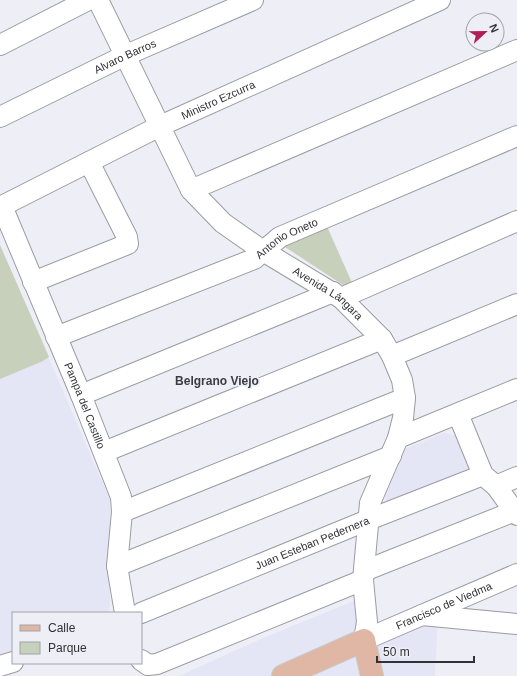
<svg xmlns="http://www.w3.org/2000/svg" width="517" height="676" viewBox="0 0 517 676" font-family="Arial,sans-serif">
	<rect width="100%" height="100%" fill="#edeef6"/>
	<!-- built -->
	<path fill="#e4e5f5" d="M0,245L110,500V605L108,613H13V653L0,657Z
		M444,433L457,436L473,475L390,508L385,497L405,449Z
		M366,596L364,639L438,616L435,676H179L261,639Z"/>
	<!-- green -->
	<path fill="#c7d0bb" d="M325,222L353,285L346,287L279,243Z
		M0,245L49,357L43,361L0,379Z"/>
	<g fill="none" stroke-linecap="round" stroke-linejoin="round">
		<!-- minor casing -->
		<g stroke="#9b9ba3" stroke-width="22">
			<g id="minor">
				<path id="s1" d="M98,0L191,190L223,223L263,251L341,298L382,339L392,356L402,380L405,398L403,418L398,438L370,503L363,580L367,622L364,640"/>
				<path d="M0,45L88,0"/>
				<path id="s2" d="M0,117L124,56L253,0"/>
				<path d="M191,190L517,50"/>
				<path id="s3" d="M2,206L81,395L121,497L122,512L117,566L125,613"/>
				<path id="s4" d="M0,207L160,126L440,0"/>
				<path d="M33,282L128,244L127,237L89,162"/>
				<path d="M341,298L517,221"/>
				<path id="s5" d="M56,337L254,259L280,237L517,136"/>
				<path d="M392,356L517,304"/>
				<path d="M81,395L333,292"/>
				<path d="M458,414L483,475L496,486L517,515"/>
				<path d="M398,438L517,389"/>
				<path d="M104,452L382,339"/>
				<path d="M496,486L517,477"/>
				<path d="M122,512L405,398"/>
				<path d="M117,566L391,456"/>
				<path d="M364,571L515,511"/>
				<path id="s6" d="M141,613L368,520L483,475"/>
				<path d="M422,615L517,624"/>
				<path id="s7" d="M364,640L517,574"/>
				<path d="M141,660L148,665L157,664L363,580"/>
				<path d="M0,666L13,662"/>
			</g>
		</g>
		<!-- major casing -->
		<g stroke="#c9caca" stroke-width="24">
			<path id="major" d="M283,676L364,640L372,676"/>
		</g>
		<!-- minor -->
		<use href="#minor" stroke="#fff" stroke-width="20"/>
		<!-- major -->
		<use href="#major" stroke="#dfb7a4" stroke-width="22"/>
	</g>
	<g text-anchor="middle" stroke-width="3.5" stroke-linejoin="round" paint-order="stroke">
		<!-- street labels -->
		<g font-size="11" fill="#313235" stroke="#edeef6">
			<text dy="4" stroke="none"><textPath href="#s2" startOffset="139">Alvaro Barros</textPath></text>
			<text dy="4" stroke="none"><textPath href="#s4" startOffset="243">Ministro Ezcurra</textPath></text>
			<text dy="4" stroke="none"><textPath href="#s5" startOffset="252">Antonio Oneto</textPath></text>
			<text dy="4" stroke="none"><textPath href="#s1" startOffset="384">Avenida Lángara</textPath></text>
			<text dy="4" stroke="none"><textPath href="#s3" startOffset="216">Pampa del Castillo</textPath></text>
			<text dy="4" stroke="none"><textPath href="#s6" startOffset="185">Juan Esteban Pedernera</textPath></text>
			<text dy="4" stroke="none"><textPath href="#s7" startOffset="87">Francisco de Viedma</textPath></text>
		</g>
		<!-- neighbourhood labels -->
		<g font-size="12" font-weight="bold" fill="#3b3b42" stroke="#edeef6">
			<text x="217" y="385">Belgrano Viejo</text>
		</g>
	</g>
	<!-- legend -->
	<rect x="12" y="612" width="130" height="52" fill="#edeef6" stroke="#a2a3a9"/>
	<rect x="20" y="625" width="20" height="6" fill="#dfb7a4" stroke="#a2a3a9"/>
	<text x="48" y="632" font-size="12" fill="#313235">Calle</text>
	<rect x="20" y="642" width="20" height="12" fill="#c7d0bb" stroke="#a2a3a9"/>
	<text x="48" y="652" font-size="12" fill="#313235">Parque</text>
	<!-- north arrow -->
	<g transform="translate(485 32) rotate(68)"><circle r="19" fill="#edeef6" stroke="#a2a3a9"/>
	<path d="M0-3L7 15L0 10L-7 15Z" fill="#b02052"/>
	<text y="-6" font-size="11" font-weight="bold" text-anchor="middle" fill="#313235">N</text>
	</g>
	<!-- scale -->
	<path d="M377 656v6h97v-6" fill="none" stroke="#313235" stroke-width="2"/>
	<text x="383" y="656" font-size="12" fill="#313235" stroke="#edeef6" stroke-width="3" paint-order="stroke">50 m</text>
</svg>
